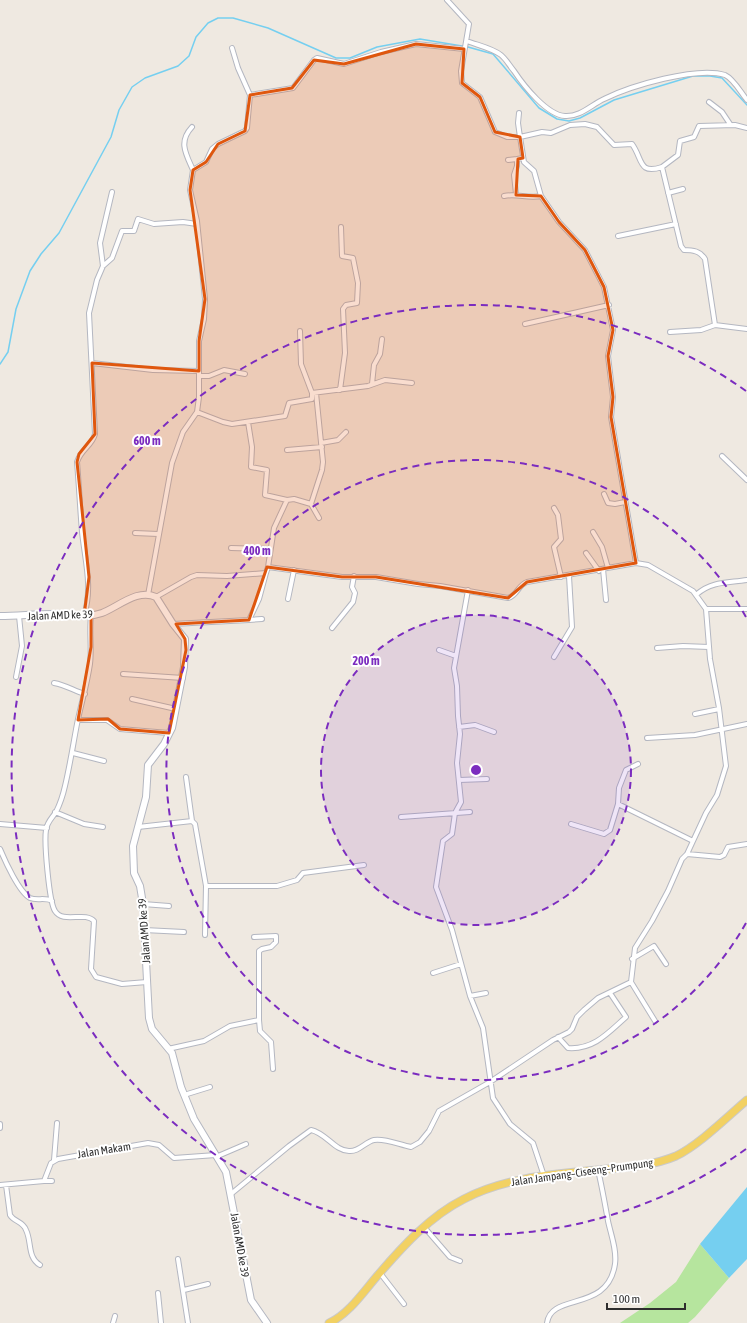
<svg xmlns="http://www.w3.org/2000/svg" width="747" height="1323" viewBox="0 0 747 1323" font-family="'Asap Condensed',sans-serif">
	<rect width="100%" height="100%" fill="#efe9e1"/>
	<!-- green -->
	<path fill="#b6e59e" d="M700,1244L729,1278L695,1317L688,1323H620L650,1303L676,1282Z"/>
	<!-- water -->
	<path fill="#75cff0" d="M747,1187V1259L729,1278L700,1244Z"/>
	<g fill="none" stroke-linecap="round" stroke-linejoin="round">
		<!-- stream -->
		<path stroke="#75cff0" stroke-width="1.5" d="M0,364L8,352L16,309L30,271L41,254L59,233L111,137L119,110L132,87L145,78L178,66L189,56L196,37L208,23L218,18H233L268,28L336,58H350L377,47L420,39L468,47L493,54L539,108L557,119L569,121L580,118L614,100L693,76H710L722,78L747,105"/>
		<!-- street casing -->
		<g stroke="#b4b7c1" stroke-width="6">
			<path id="street" d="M447,0L469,24L461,71L462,83L480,97L495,132L507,137H520L524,162L534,171L541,196L559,222L585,250L604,287L613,330L608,356L613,397L611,417L636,563
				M467,41C477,45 492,48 501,55C506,59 509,65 514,71C524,86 547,115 565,116C580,117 591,105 604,99C630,86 697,66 725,75C734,79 741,93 747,100
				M232,48L238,68L250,95
				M709,102L722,112L730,124
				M519,113L518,123L520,137L542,132L551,133L570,125L585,124L597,127L614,145L632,144C643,159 638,175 662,167L681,246L684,250C693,250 700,251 705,259L715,325L747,329
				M192,127C178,142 186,154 193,170
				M508,160L517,159
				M662,167L678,155L680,141L694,137L699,126L735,125L747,128
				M668,193L683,189
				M516,194L514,175L517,166V159L523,158
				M504,196C517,193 528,199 541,196
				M618,236L676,224
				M103,266L100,243L112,192
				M525,324L609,305
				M300,331L301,364L312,393
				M670,332L701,330L715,325
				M92,363L153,370L199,371
				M199,376H209L224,370L245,374
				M372,384L374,365L380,354L382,339
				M340,390L345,353L343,309L346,305L357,303L358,283L353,258L342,256L341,227
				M197,412L223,422L232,424L285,416L289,403L312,399V393L368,386L385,380L412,383
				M248,422L252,447L251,467L267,470L265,495L287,500
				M321,443L338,440L346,432
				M287,450L322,447
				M722,456L747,480
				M604,494L608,503L615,504L625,502
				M311,504L322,470L323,462L316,393
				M554,508L558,515L561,539L554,547L561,577
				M593,532L602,547L608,568
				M135,533L158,534
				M231,548L270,549
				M586,553L599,571
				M268,567L274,528L287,500L294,499L311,504L319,518
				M603,569L606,600
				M468,590L454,668L457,686L458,716L460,734L457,763L461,802L455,813L452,834L443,841L436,887L452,930L470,996L483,1028L493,1098L510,1124L533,1143L544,1176
				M697,594C712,581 728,583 747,580
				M148,595L172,463L183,432L197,412L199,397V341L204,319L205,299L197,221L190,190L193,170L206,162L212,149L218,144L245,131L247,128L250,95L293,88L314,60L317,58L344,64L381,52L416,44L464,49
				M156,597L191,577L197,575L227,576L266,573L268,567L342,577H376L418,584L440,586L508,598C517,596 518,585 527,582L636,563L648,565L693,591L706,609H747
				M288,599L294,570
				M84,616C93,587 85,561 82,532C80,508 79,485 77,462C81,449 92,446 95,434L89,313L97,280L103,266L112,258L122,231H134L138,219L154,224L183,222L197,224
				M91,616C89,632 92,648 90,664C87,685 81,704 77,724C73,745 70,765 65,786C63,795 60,804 56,812C52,818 47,822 46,830C44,842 49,902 55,911C63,924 85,911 94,921L91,969L96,977L122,984L147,982
				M249,620L262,619
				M173,624L249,620L259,599L266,573
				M332,628L353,602L355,593L352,587L354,576
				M657,648L683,646L709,647
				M439,650L456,656
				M554,657L572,627L569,576
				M123,674L183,678
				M16,677L22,646L19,616
				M54,683C66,685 74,691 85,694
				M132,699L176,709
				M695,714L719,709
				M78,720H107L120,729L169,733
				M459,727L475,725L494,732
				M647,738L695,735L747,724
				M73,753L104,761
				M186,777L192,821
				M459,780L487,779
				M618,804L619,788L626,770L638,764
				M55,812L84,824L103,827
				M401,817L470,812
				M0,824L47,828
				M571,824L604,834L610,830L618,804L693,841
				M138,827L192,821L195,824L206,886H277L297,880L303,873L364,865
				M0,849C5,861 19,892 30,898C37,901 45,897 52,901
				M687,854L720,857L724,855L728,847L747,844
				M143,904L169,906
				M144,930L184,932
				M205,935L206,886
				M632,959L654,946L666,964
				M433,973L461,964
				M631,982L655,1021
				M470,996L486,993
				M259,1020L260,1031L271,1042L273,1069
				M558,1037L568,1048C594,1050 609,1032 626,1017L610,993
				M168,1049L204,1041L230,1026L259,1020V951L262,949L271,947L276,942V936L254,937
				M184,1095L210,1087
				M0,1124V1128
				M218,1156L246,1144
				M54,1160L57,1123
				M44,1181H52
				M0,1185L44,1181L51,1163L58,1159L148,1143L159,1145L174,1158L216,1155
				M6,1185L10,1215C14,1222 23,1221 26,1230C32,1242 27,1257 40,1265
				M231,1194L289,1146L311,1130C326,1133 335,1151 349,1151C359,1152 365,1142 374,1140C385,1138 400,1145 411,1147L420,1142L429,1131L439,1111L490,1082L553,1040L569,1032L572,1029L577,1017L584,1010L598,998L631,982L635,948L652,921L668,891L682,859L687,854L706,813L717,795L726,766L719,708L710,659L706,609
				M424,1227L450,1257L460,1261
				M178,1259L188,1323
				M380,1273L404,1304
				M184,1290L208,1284
				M158,1293L161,1323
				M113,1323L115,1316
				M547,1323C551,1292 608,1313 615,1264C617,1250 611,1235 608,1221C605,1204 602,1187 598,1170"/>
		</g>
		<!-- secondary casing -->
		<g stroke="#b4b7c1" stroke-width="8">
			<path id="secondary" d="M0,616C17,616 35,614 53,614C69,614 85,619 102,613C118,607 138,588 156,597L173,624L185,639L184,667L172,728L164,744L148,765L146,797L133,846L134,873L140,886L143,904L149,1018L152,1029L172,1053L181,1087L194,1119L226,1172L251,1300L267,1323"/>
		</g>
		<!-- primary casing -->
		<g stroke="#c9c9c9" stroke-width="9">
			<path id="primary" d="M329,1323C349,1314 364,1291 378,1275C402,1247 430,1216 464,1199C508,1176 559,1174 608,1169C630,1167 655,1165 676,1156C699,1145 727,1117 747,1100"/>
		</g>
		<!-- street -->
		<use href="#street" stroke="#fff" stroke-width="4"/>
		<!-- secondary -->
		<use href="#secondary" stroke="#fff" stroke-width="6"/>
		<!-- primary -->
		<use href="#primary" stroke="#f2d163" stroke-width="7"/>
	</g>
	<!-- marked area -->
	<path fill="#df570e" fill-opacity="0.2" stroke="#df570e" stroke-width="3" stroke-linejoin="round" d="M416,44L464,49L462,83L480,97L495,132L520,137L523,158L518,159L516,195L541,196L559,222L585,250L604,287L613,330L608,356L613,397L611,417L636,563L527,582L508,598L376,577H342L267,567L249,620L176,624L185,639L186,650L169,733L120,729L108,719L78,720L91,647V616H84L89,577L77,462L79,454L95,434L92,363L199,371V341L205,299L190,190L193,170L206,162L218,144L245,131L250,95L292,88L314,60L344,64Z"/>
	<!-- distance rings -->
	<circle cx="476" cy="770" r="155" fill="#7b2cbf" fill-opacity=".12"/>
	<g fill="none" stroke="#7b2cbf" stroke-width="2" stroke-dasharray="7 5">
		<circle cx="476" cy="770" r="155"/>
		<path d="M746 923A310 310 0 1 1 746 617"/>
		<path d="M746 1149A465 465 0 1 1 746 391"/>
	</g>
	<g text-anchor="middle" stroke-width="4" stroke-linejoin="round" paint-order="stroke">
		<!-- street labels -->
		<g font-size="11" fill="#2e2e2e" stroke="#fff">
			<text transform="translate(60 615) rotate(-2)" y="4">Jalan AMD ke 39</text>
			<text transform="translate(144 931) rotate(-94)" y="4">Jalan AMD ke 39</text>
			<text transform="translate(104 1150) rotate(-9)" y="4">Jalan Makam</text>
			<text transform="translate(582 1172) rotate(-8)" y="4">Jalan Jampang–Ciseeng–Prumpung</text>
			<text transform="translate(240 1245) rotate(80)" y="4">Jalan AMD ke 39</text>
		</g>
	</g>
	<circle cx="476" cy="770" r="6" fill="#7b2cbf" stroke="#fff" stroke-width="2"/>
	<g font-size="12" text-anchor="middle" font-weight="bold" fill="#7b2cbf" stroke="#fff" stroke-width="4" stroke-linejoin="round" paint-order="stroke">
		<text x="147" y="445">600 m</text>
		<text x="257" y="555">400 m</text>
		<text x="366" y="665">200 m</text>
	</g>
	<!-- scale -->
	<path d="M607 1303v6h78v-6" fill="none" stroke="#2e2e2e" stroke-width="2"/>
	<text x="613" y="1303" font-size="12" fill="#2e2e2e" stroke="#ffffff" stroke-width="3" paint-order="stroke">100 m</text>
</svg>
